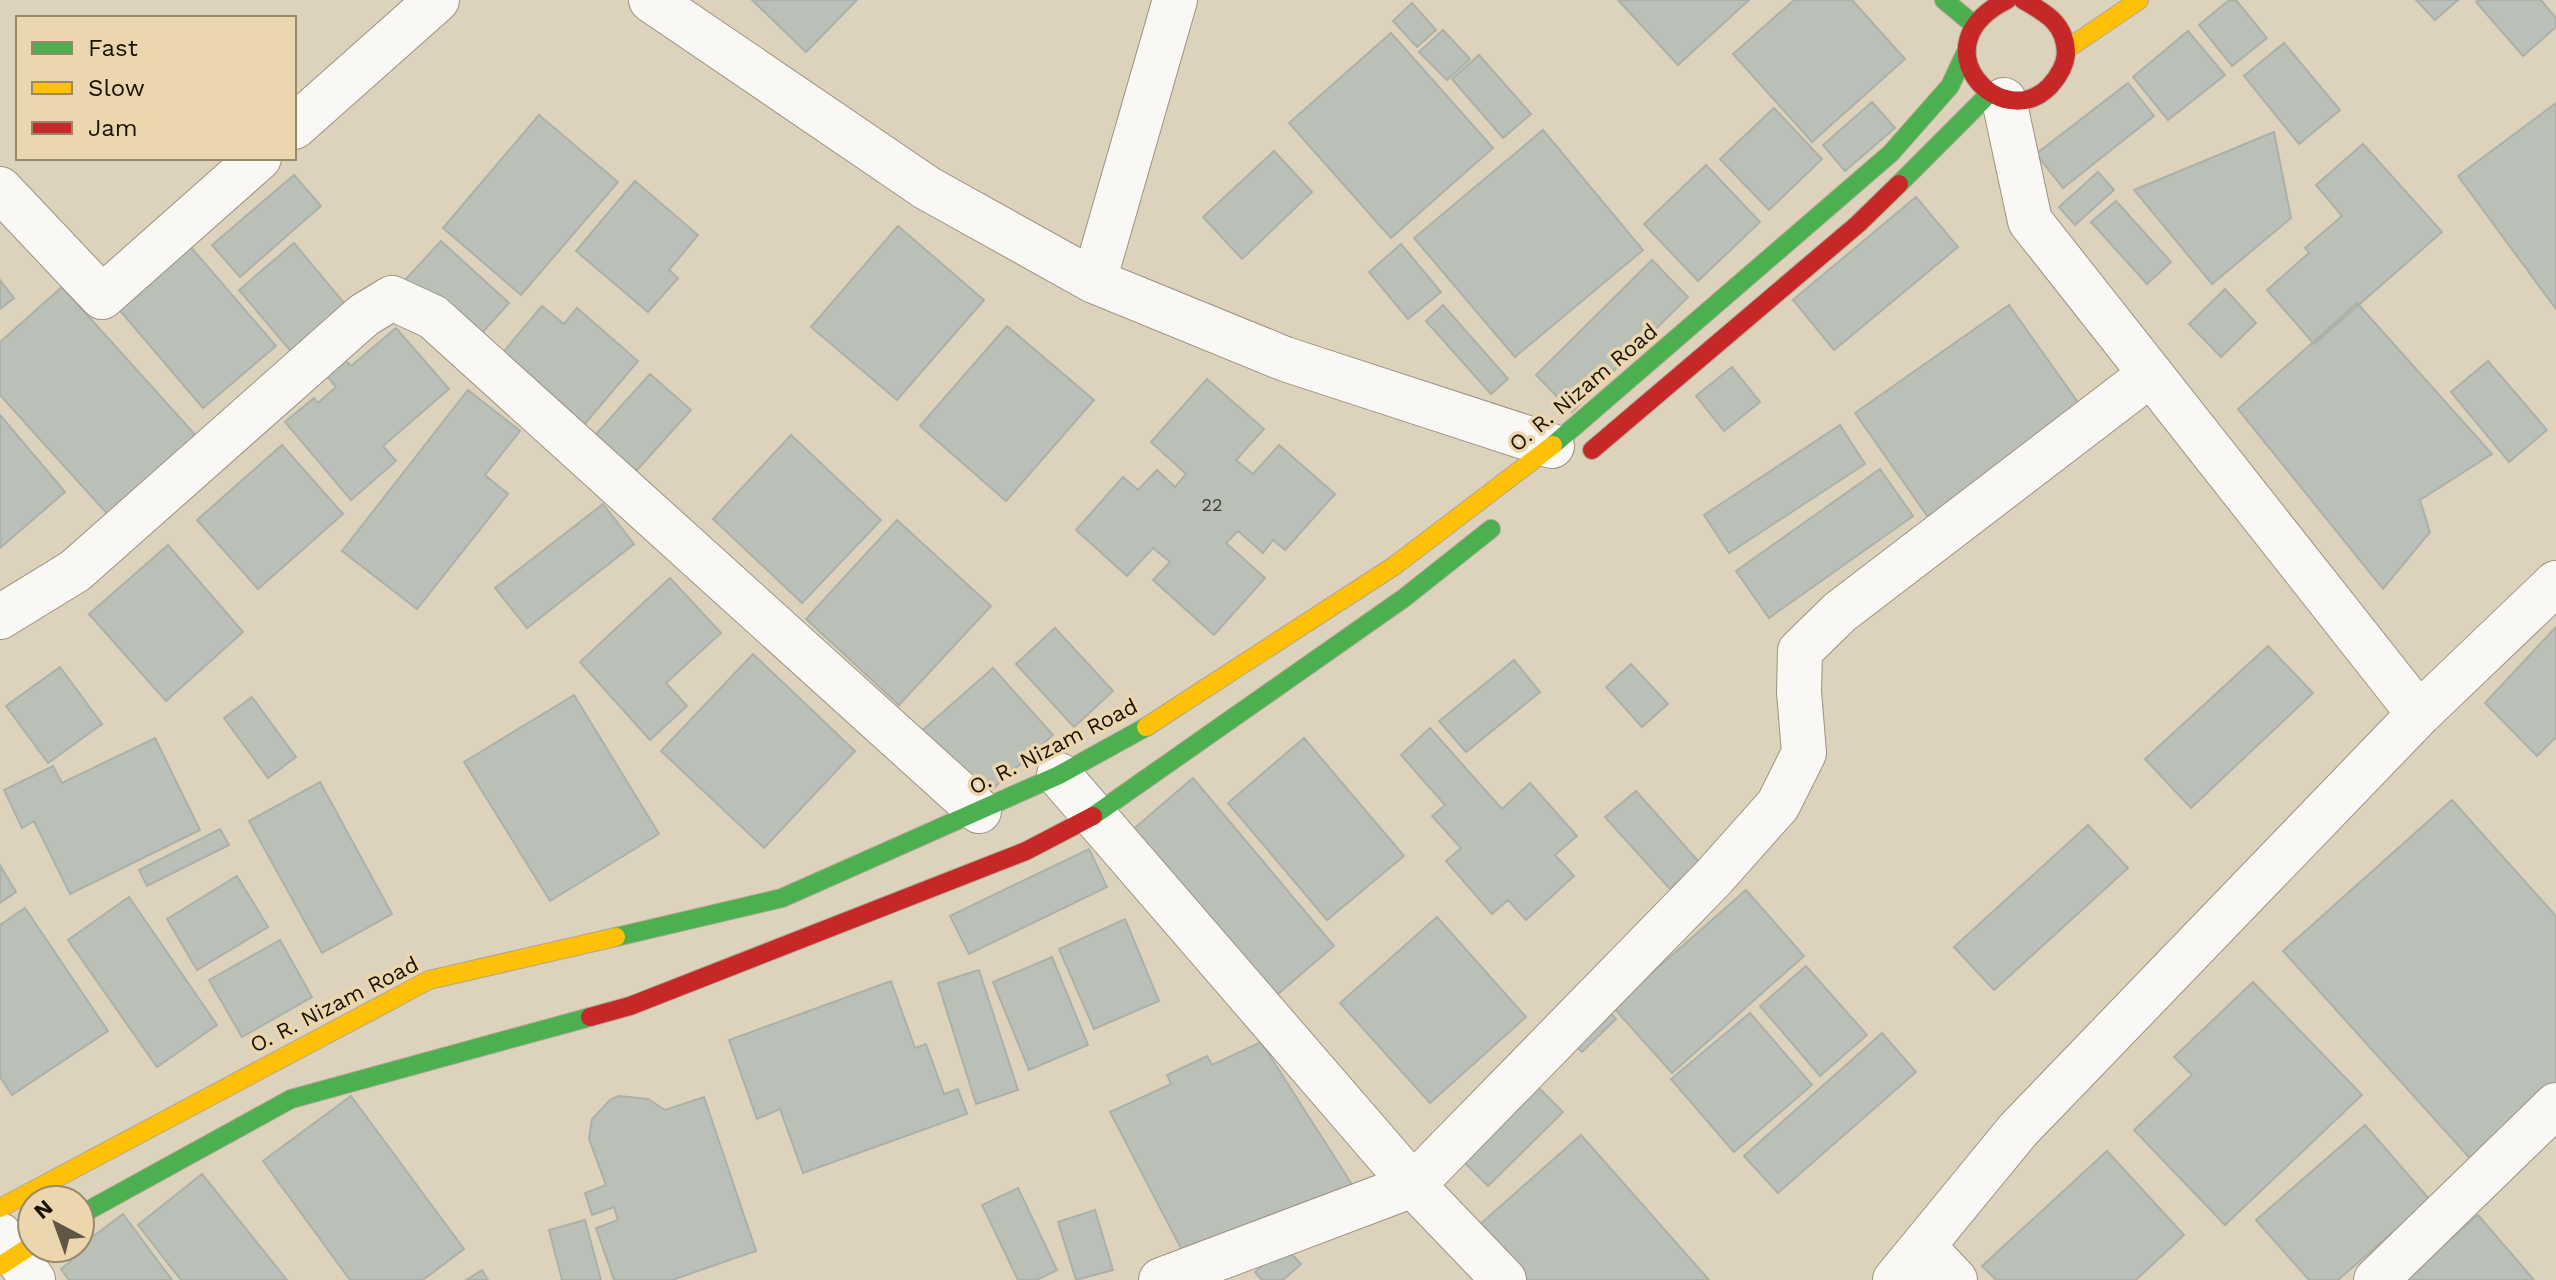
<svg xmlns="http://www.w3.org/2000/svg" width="2556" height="1280" viewBox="0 0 2556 1280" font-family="'Work Sans',sans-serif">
	<rect width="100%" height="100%" fill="#ddd2bc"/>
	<!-- building -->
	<path fill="#bac0b8" stroke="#acb1a8" stroke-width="2" d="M752,0H857L806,52Z
		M1618,0H1749L1678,65Z
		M1794,0H1852L1905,59L1812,142L1733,54Z
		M2229,0H2236L2267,38L2232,66L2199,25Z
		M2416,0H2458L2435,20Z
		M2479,0H2541L2556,18V27L2523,56L2476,2Z
		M1412,3L1436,30L1417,47L1393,21Z
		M1443,30L1470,59L1447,80L1419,52Z
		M2188,31L2225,75L2168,120L2133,77Z
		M1391,33L1493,148L1391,238L1289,123Z
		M2284,43L2340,110L2299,144L2244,76Z
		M1479,55L1531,114L1503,138L1452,79Z
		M2128,83L2154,116L2063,188L2036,154Z
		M1872,102L1895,128L1845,171L1823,145Z
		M2556,103V309L2458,176Z
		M1774,108L1822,159L1769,210L1720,159Z
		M539,115L618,182L521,295L443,228Z
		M1543,130L1643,250L1515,357L1414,238Z
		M2274,132L2291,218L2212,284L2134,190Z
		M2363,144L2442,232L2314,344L2267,290L2309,253L2305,248L2342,216L2316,185Z
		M1274,151L1312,192L1242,259L1203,217Z
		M1706,165L1760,222L1698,281L1644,224Z
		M2098,172L2114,190L2075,225L2059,207Z
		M294,175L321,206L240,277L212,245Z
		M635,181L698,235L669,270L678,278L648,312L576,251Z
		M1916,197L1958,247L1834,350L1793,300Z
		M2116,201L2171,262L2147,284L2091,222Z
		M898,226L984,300L897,400L811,327Z
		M441,241L509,303L473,343L405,280Z
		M294,243L350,310L295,356L239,290Z
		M1401,244L1441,292L1408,319L1369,272Z
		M189,245L276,346L203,408L117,307Z
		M1652,260L1688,297L1572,412L1536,375Z
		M0,280L14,298L0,309Z
		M62,287L198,438L110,517L0,395V342Z
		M2225,289L2256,323L2221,357L2189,324Z
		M2357,303L2492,454L2420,500L2430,532L2383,589L2238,409Z
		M1443,305L1508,379L1491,394L1426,321Z
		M2009,305L2082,408L1928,517L1855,413Z
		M542,306L564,324L577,308L638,361L572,439L489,369Z
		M1007,326L1094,400L1006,501L920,426Z
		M396,328L449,389L383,446L396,461L351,500L285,422L314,398L318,403L336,387L327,376L345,360L351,366Z
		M2488,361L2547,430L2509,462L2451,392Z
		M1732,367L1760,402L1724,431L1696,396Z
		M650,374L691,410L629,479L588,443Z
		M1207,379L1264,429L1236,460L1253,474L1279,445L1335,494L1285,550L1273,540L1263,553L1238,531L1226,543L1265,578L1214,635L1153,580L1170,562L1153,548L1127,576L1076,530L1123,477L1138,490L1157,470L1175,487L1186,474L1151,442Z
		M468,390L520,431L485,475L508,494L417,609L342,551Z
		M0,415L65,492L0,548Z
		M1840,425L1865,464L1729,553L1704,515Z
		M791,435L881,520L802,603L713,519Z
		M282,445L343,514L258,589L197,520Z
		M1880,469L1913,516L1769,618L1736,571Z
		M603,504L634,544L527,628L495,588Z
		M897,520L991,606L899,705L806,619Z
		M168,545L243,632L166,701L89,614Z
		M670,578L721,633L666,683L687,706L650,740L580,662Z
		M2556,627V737L2537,756L2485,703Z
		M1055,628L1113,691L1074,727L1016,664Z
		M2268,646L2313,693L2191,808L2145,759Z
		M753,654L855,751L764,848L661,751Z
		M1514,660L1540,692L1466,752L1439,721Z
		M1631,664L1668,704L1642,727L1606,687Z
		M60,667L102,724L48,763L6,706Z
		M993,668L1053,735L978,802L918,734Z
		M574,695L659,834L550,901L464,762Z
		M252,697L296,757L268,778L224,718Z
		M1430,728L1502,809L1530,783L1577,836L1555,855L1574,876L1526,920L1508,900L1492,914L1446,861L1461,848L1432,816L1445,805L1401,755Z
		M155,738L200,830L70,894L34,821L22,828L4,790L53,766L62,783Z
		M1304,738L1404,856L1327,920L1228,803Z
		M1193,778L1334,946L1272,999L1131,831Z
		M320,782L392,914L322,953L249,821Z
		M1636,791L1699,862L1670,889L1605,817Z
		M2452,800L2556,916V1093L2476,1165L2283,951Z
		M2088,825L2128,868L1994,990L1954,947Z
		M220,829L229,845L147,886L139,870Z
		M1089,849L1107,887L969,954L950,916Z
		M0,865L16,892L0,903Z
		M237,876L268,927L197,970L167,919Z
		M1746,890L1804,956L1672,1073L1613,1007Z
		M129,897L217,1025L157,1067L68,940Z
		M25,908L108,1031L12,1095L0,1077V925Z
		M1437,917L1526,1017L1430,1103L1340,1003Z
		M1125,919L1159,1001L1094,1029L1059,949Z
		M280,940L312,997L242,1037L209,980Z
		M1052,957L1088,1045L1029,1070L993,982Z
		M1806,966L1867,1035L1820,1076L1760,1006Z
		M979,970L1018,1090L976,1104L938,983Z
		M891,981L915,1048L926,1044L944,1094L958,1089L967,1114L803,1173L780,1109L757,1119L729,1040Z
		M2253,982L2362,1095L2225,1225L2134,1130L2192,1075L2174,1057Z
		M1598,1001L1616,1019L1582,1052L1564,1033Z
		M1750,1013L1812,1085L1734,1152L1671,1079Z
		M1882,1033L1916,1072L1778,1193L1744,1156Z
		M1261,1042L1360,1197L1185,1256L1110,1112L1171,1084L1167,1075L1207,1056L1212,1065Z
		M1528,1077L1563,1112L1488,1186L1453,1151Z
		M351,1096L464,1249L423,1280H350L263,1161Z
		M619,1096L648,1099L665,1110L704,1097L756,1251L672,1280H614L596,1228L618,1220L614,1207L592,1215L585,1193L606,1185L589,1139L592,1119L611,1099Z
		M2365,1125L2430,1200L2338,1280H2309L2256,1220Z
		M1581,1135L1709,1280H1525L1478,1226Z
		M2107,1151L2184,1235L2136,1280H1996L1982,1266Z
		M202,1174L287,1280H181L138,1225Z
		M1018,1188L1057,1270L1037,1280H1018L982,1205Z
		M1095,1210L1113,1270L1076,1280L1058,1222Z
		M123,1214L172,1280H69L61,1269L71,1261L67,1256Z
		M2478,1215L2534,1280H2403Z
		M585,1220L601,1280H562L549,1230Z
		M1284,1246L1301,1264L1283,1280H1262L1255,1272Z
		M482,1270L488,1280H466Z"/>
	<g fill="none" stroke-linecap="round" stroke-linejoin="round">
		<!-- street casing -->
		<g stroke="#9c9382" stroke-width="46">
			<path id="street" d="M651,0L927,188L1094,281L1285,359L1552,446
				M2004,100L2030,221L2419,714
				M294,127L437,0
				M0,189L102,297L259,158
				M1094,281L1175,0
				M0,617L75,571L364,315L392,298L433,317L979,811
				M1059,775L1413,1185L1504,1280
				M0,1235L33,1280
				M1923,1246L1955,1280
				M1161,1280L1413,1185L1713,878L1778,805L1804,753L1799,692L1800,651L1840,612L2151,374
				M1895,1280L2018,1130L2419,714L2556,583
				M2376,1280L2556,1105"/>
		</g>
		<!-- fast casing -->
		<g stroke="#b0a691" stroke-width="20">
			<path id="fast" d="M1944,0L1973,24
				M1899,184L1989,94
				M1553,445L1891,153L1950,86L1965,54
				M1093,816L1404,598L1491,529
				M616,937L782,898L1059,775L1146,727
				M80,1215L291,1099L590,1017"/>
		</g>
		<!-- slow casing -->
		<g stroke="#b0a691" stroke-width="20">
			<path id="slow" d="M2067,49L2139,0
				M1146,727L1394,566L1553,445
				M0,1208L429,980L616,937
				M0,1266L32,1245"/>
		</g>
		<!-- jam casing -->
		<g stroke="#b0a691" stroke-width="20">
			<path id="jam" d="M2007,0C1916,45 2001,136 2050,86C2058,77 2065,66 2066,54C2066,24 2046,13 2023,0
				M1592,450L1858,224L1899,184
				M590,1017L630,1006L1026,851L1093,816"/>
		</g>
		<!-- street -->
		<use href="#street" stroke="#faf8f5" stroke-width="44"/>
		<!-- fast -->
		<use href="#fast" stroke="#4caf50" stroke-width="18"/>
		<!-- slow -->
		<use href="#slow" stroke="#ffc107" stroke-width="18"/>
		<!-- jam -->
		<use href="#jam" stroke="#c62828" stroke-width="18"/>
	</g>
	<g text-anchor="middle" stroke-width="7" stroke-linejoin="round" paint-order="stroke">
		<!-- number labels -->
		<g font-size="18" fill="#433f32">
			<text x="1212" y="511">22</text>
		</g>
		<!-- street labels -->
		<g font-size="22" fill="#1b1405" stroke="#ebd6ae">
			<text transform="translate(1583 387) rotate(-40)" y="8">O. R. Nizam Road</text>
			<text transform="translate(1053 746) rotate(-27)" y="8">O. R. Nizam Road</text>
			<text transform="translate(334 1004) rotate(-27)" y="8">O. R. Nizam Road</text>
		</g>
	</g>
	<!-- legend -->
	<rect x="16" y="16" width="280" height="144" fill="#ebd6ae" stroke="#98886a" stroke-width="2"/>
	<rect x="32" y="42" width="40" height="12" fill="#4caf50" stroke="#98886a" stroke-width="2"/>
	<text x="88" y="56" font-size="24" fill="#1b1405">Fast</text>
	<rect x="32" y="82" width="40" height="12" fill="#ffc107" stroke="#98886a" stroke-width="2"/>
	<text x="88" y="96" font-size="24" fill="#1b1405">Slow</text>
	<rect x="32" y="122" width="40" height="12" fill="#c62828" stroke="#98886a" stroke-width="2"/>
	<text x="88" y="136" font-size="24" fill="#1b1405">Jam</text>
	<!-- north arrow -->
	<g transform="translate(56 1224) rotate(319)"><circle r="38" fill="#ebd6ae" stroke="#98886a" stroke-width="2"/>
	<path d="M0-6L14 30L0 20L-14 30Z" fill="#5f5645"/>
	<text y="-12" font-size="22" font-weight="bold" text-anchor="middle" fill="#1b1405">N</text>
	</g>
</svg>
